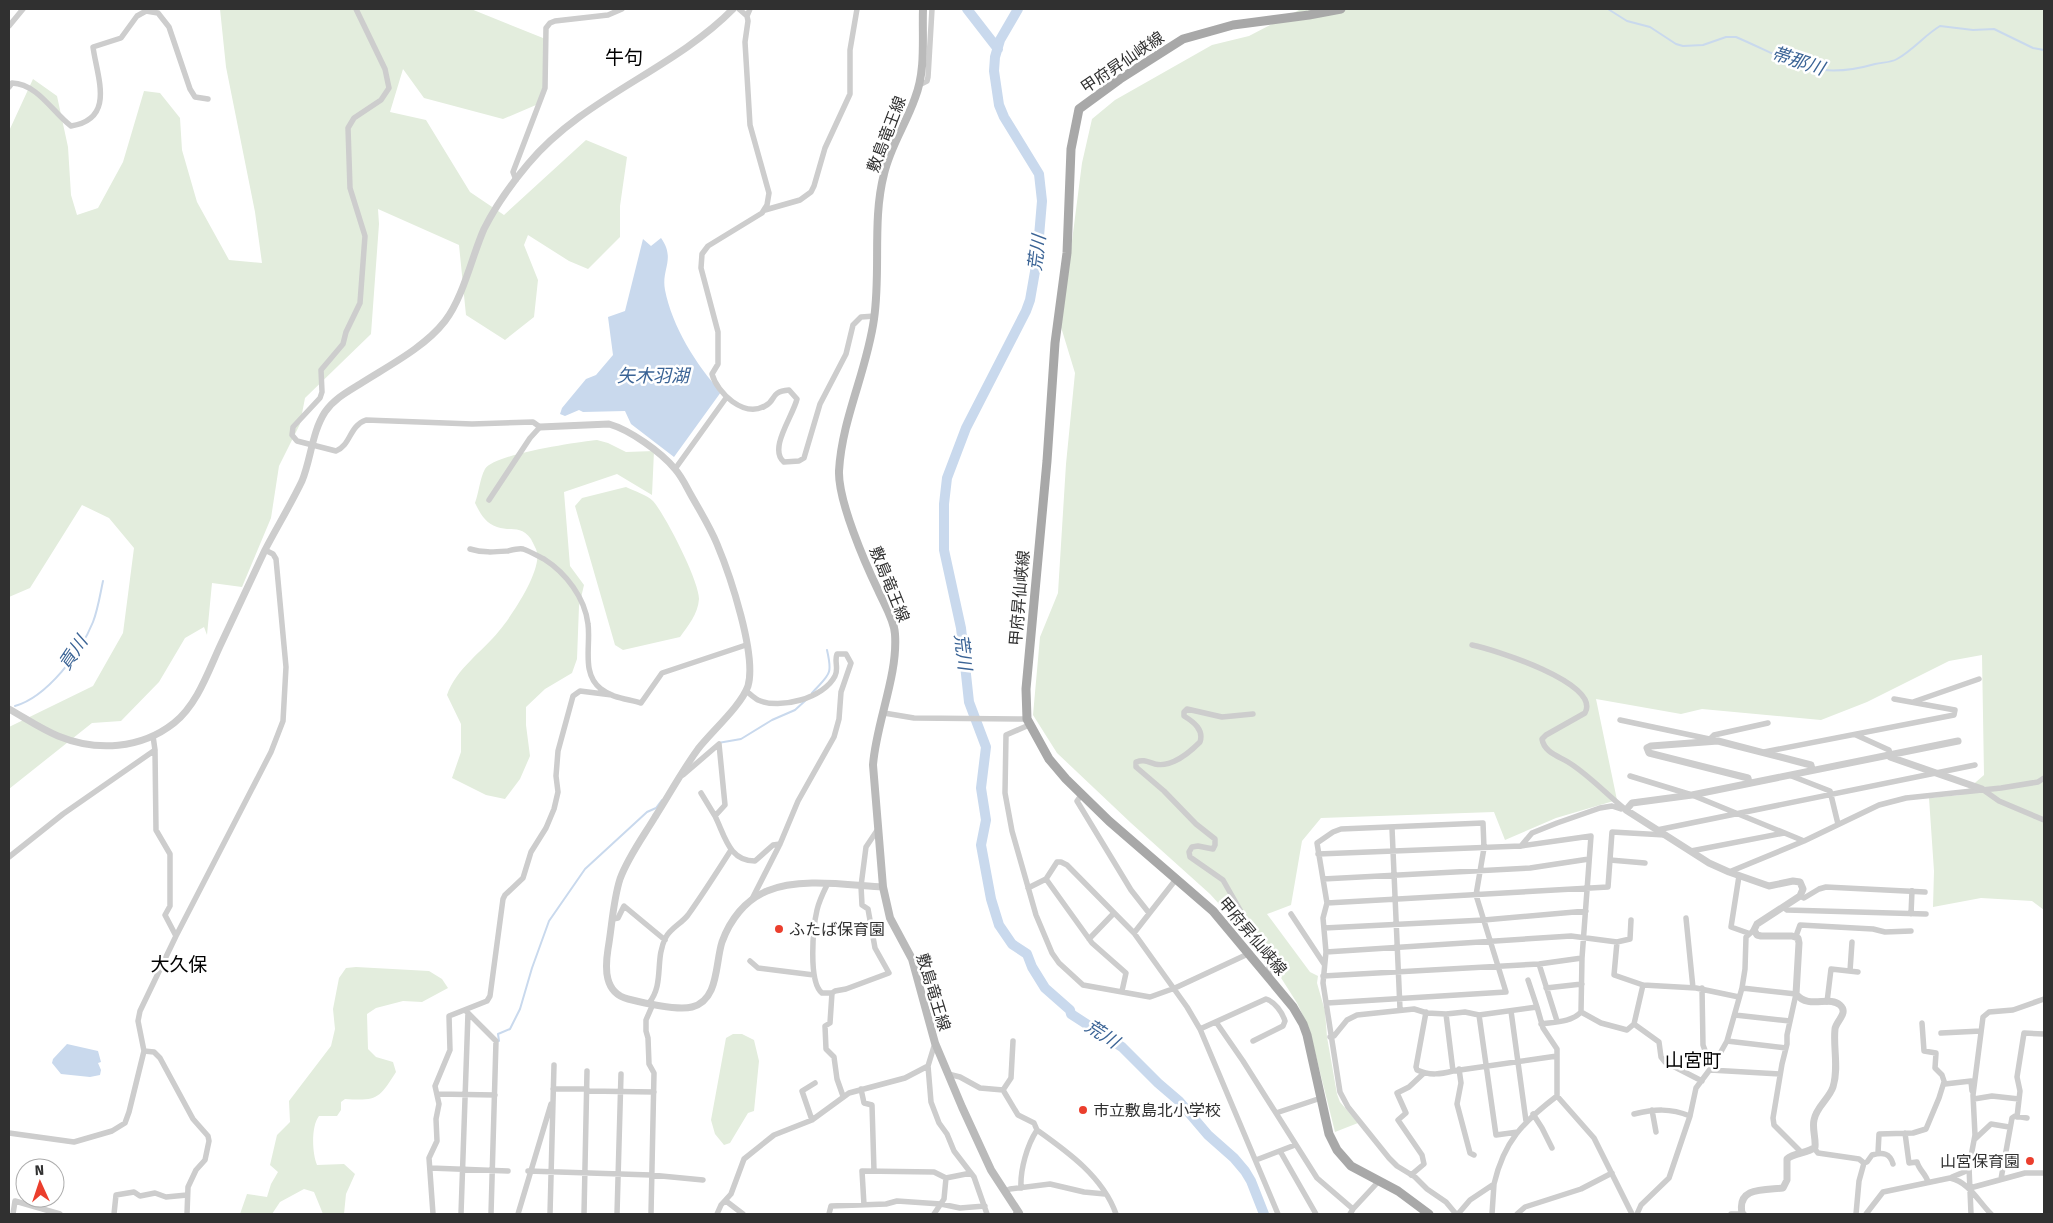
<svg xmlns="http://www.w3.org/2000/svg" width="2053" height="1223" viewBox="0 0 2053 1223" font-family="'Fira Sans','Noto Sans JP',sans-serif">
	<rect width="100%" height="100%" fill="#fff"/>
	<!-- green -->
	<path fill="#e3eddd" d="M220,9H471L548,40L547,81L536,105L503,119L424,98L403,69L390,112L426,120L470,192L504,215L586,140L627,157L620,206V237L588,269L569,261L528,235L524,245L538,280L534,317L505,340L466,315L459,245L378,209L379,224L371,334L305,398L300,424L279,466L271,518L242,587L212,583L207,635L204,627L185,638L159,682L121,721L92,723L9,789V727L93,686L123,633L134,548L109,518L82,505L30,588L9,597V131L33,79L57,96L68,147L71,195L77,215L98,208L123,162L144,91L160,93L180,118L182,150L197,202L229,260L262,263L255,212L226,67Z
		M1301,9H2044V910L2032,901L1981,898L1933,907L1934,871L1929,798L1961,795L1984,775L1982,655L1949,661L1867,702L1821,720L1702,709L1681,714L1596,699L1617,800L1556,818L1505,840L1494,812L1321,818L1302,841L1291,905L1267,914L1310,972L1318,976L1317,983L1325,1011L1327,1037L1337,1094L1340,1102L1358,1123L1335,1132L1309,1028L1297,1003L1269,959L1210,894L1131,823L1057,753L1033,715L1040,637L1058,593L1066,464L1075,373L1061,327L1082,163L1092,119L1115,100L1212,45L1249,36Z
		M597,440L608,443L626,452L654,451L652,495L617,474L564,492L570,566L584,585L579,606L577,659L572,673L545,689L526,707V725L530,756L520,779L505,799L486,795L452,778L461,752V724L447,695C456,669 482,652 499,631C511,617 541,572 537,553C537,550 533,543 531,539C520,524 511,532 497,527C485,523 480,513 475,503C479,492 480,478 485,469C494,454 578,442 597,440Z
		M626,487C634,491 647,495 653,501C666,516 699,581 699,599C698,614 688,626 680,637L623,650L615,645L575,506L582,498Z
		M356,967L429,971L442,979L448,988L422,1002L403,1001L376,1008L367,1014L368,1049L376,1057L393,1062L396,1072C379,1099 377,1101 345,1099L341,1102V1110L337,1116H319C311,1126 312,1153 317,1165L344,1164L355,1174L346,1194L344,1214H323L314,1192L304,1189L280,1202L272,1214H240L247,1194L267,1197L271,1184L278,1172L270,1165L277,1135L290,1122L289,1101L331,1046L335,1029L333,1009L339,978L346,968Z
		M733,1034H742L754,1040L759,1061L754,1111L748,1113L730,1143L724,1145L715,1134L711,1120L726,1038Z"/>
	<!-- water -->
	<path fill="#c9d9ed" d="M661,238C676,259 661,269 665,290C672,326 696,365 721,392L674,457L631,424L625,411L583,412L579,410L565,416L560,414L562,408L586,379L596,375L613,355L608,317L625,311L643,239L651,246Z
		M67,1044L98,1051L101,1062L98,1063L101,1070L100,1075L90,1077L61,1074L52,1063L53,1059Z"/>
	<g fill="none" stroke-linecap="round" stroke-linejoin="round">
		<!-- stream -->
		<path stroke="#c9d9ed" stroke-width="2" d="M1608,9L1627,21L1650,27L1676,44L1683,46L1703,45L1726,37H1736C1790,60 1813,82 1875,64C1883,62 1890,63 1897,59C1913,50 1925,35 1940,26L1973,30L1994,29L2033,48L2044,50
			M812,693C829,674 833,676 827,650
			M15,706C47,697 81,652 93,622C98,609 100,595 103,581
			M718,743L741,739L772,720L795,710L806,700
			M499,1041L498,1034L510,1029L520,1009L532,968L549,921L585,869L647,812L656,808L662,800"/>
		<!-- river -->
		<path stroke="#c9d9ed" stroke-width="10" d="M967,9L998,49
			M1018,9L1000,40L995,57L994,71L999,105L1004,117L1039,174L1042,201L1037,260L1030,300L1026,311L966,428L947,478L944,504V550L961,628L969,702L986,747L981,788L986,820L981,845L991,899L999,925L1012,944L1027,954L1032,967L1045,988L1070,1010L1071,1014L1122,1047L1158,1083L1179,1101L1208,1135L1234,1158L1245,1171L1251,1181L1264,1214"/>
		<!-- minor -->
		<path stroke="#cdcdcd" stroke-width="5.5" d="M356,9L385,69L389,88L381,100L354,118L348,128L350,188L365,236L360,303L346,332L343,344L321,370L322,392L320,398L293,427L292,435L297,441L336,451C351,445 349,426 366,420L472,424L533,422L540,427L530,438L489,500
			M739,9L747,16L748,21L745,42L750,125L769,193L767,205L762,213L708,246L702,254L701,268L718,332V364L712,374C717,393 744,418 765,406C777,400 769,392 789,390L797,399C793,416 768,449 784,462L799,461L804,458L820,404L846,354L853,325L861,317L875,316
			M747,16L750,9
			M9,26L23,9
			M919,85L927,81L928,77L932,9
			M9,87L12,83C38,84 53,113 71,126C116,119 97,77 93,47L121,38L137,16L146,11L158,13L169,27L190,89L195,97L208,99
			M516,180L513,172L545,88L546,28L550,23L555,21L608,15L622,9
			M765,210L800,200L811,192L814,186L825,148L850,94V50L857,9
			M675,469L726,398
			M470,549C483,553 494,552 508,551C512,550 519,548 523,549C529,551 538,556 544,559C566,573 585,598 588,624C591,645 581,674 601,689C612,698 628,699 641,703L662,673L746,645
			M1472,645C1492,649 1602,683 1585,713L1546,735L1542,739C1544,752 1558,756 1568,762C1589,775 1606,794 1626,810
			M746,691C750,694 754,698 758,700C780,710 824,698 835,676C839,669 834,661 837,654H846L851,663L841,692L839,719L834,737L798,801L780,844L752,899
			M1913,702L1979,679
			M884,713L914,718L1027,719
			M1253,714L1222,717L1187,709L1184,712V716C1194,722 1204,730 1200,742C1189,753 1172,768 1155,764C1148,762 1144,759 1136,762V767L1164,791L1196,824L1215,839V845L1213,849L1198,846L1192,847L1189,852L1190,857L1223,880L1252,931L1268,962L1270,973L1268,978
			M1620,720L1714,740
			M1029,725L1006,735L1005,793L1012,831L1036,915L1052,953L1059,963L1083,985L1150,997L1175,988L1250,953
			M1856,735L1889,750L1890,754
			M153,736L155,750L156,830L170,854V906L165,915L176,936
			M1710,739L1714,735L1768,723
			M1764,752L1954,715L1955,710L1894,699
			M683,775L719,744L725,805L715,816C725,836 729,861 755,861L773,845L780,844
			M1789,775L1830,791L1838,824
			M1630,776L1692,795L1804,841
			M1982,789L1999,801L2044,820
			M701,793L715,816
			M1082,794L1077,801L1131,890L1149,913
			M1392,828L1400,1009
			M1657,830L1975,765
			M1521,846L1532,833L1557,823L1600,808L1612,806L1621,809
			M1691,851L1784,833
			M1318,854L1521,846L1591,836L1582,958L1581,1012C1572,1022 1554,1022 1541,1024
			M9,857L63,814L155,750
			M1610,860L1645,863
			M1729,872L1804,841L1879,805L1906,798L2001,788L2038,782L2044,778
			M1739,876L1731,927L1748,933
			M1046,879L1092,943L1126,973L1122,991
			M1323,879L1530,868L1589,859
			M827,885C823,893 819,901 817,910C813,927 808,982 822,993H832L830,1023L825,1026L826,1049L834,1057L837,1079L843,1096
			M1028,888L1046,879L1057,862H1061L1067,865L1134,933L1187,1007L1200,1029L1278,1214
			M1800,896L1804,898L1819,889L1826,887L1925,892
			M1327,903L1608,887L1612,832L1665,835
			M1783,907L1787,910L1926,914
			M1291,914L1324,964
			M1911,914L1912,891
			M1686,918L1693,988
			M613,919L618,918L624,906L665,940
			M1324,928L1484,920L1586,911
			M1134,933L1177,878
			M1796,936L1800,925L1873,929L1885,932L1911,931
			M1089,939L1114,913
			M1617,942L1614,975L1643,985L1696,988L1739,997
			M1326,952L1571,936L1617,942L1630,939L1631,920
			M750,961L758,968L814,975
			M1539,964L1557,1021
			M1850,971L1852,942
			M1323,976L1539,964L1582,958
			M1528,980L1537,1007
			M1546,988L1582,984
			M1702,988L1703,1045L1707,1056L1714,1064
			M1742,988L1796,994L1787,1035V1044L1782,1064L1773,1118L1774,1125L1802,1153
			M832,993L835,991L846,989L889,973L875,948L868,909L862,905L861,886L866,847L878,829
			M1827,1002L1831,969L1858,972
			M649,1003C665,983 654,959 666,937C671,928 682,923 688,915C703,894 717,872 731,850
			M1327,1003L1506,992L1476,895L1484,848L1483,823L1341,829L1333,832L1317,843L1327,903L1323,918L1326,952L1323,983L1340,1092L1348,1107L1389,1158L1397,1166L1415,1177L1427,1189L1446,1202L1456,1214
			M465,1010L496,1041L491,1214
			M1511,1011L1526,1121
			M1426,1012L1416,1067L1417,1070C1430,1076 1441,1074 1453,1071
			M1581,1012L1601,1023L1627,1030L1634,1024L1643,985
			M1446,1014L1453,1071L1557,1056
			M1479,1015L1496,1135L1518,1132
			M1735,1015L1790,1021
			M1216,1022L1243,1061L1317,1178L1353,1209
			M1922,1023L1924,1051L1936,1053L1935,1068L1942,1075L1945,1084L1971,1081L1972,1091
			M1634,1024L1659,1042L1661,1057L1665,1062L1702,1081
			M1200,1029L1266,999C1275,1002 1282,1012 1285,1021L1283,1026L1253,1041
			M1941,1033L1981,1031
			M1330,1037L1334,1036L1347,1020L1357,1015L1414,1009L1427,1013L1446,1014L1465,1012L1479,1015L1537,1007L1543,1028L1557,1049V1096C1523,1122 1504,1141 1494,1184L1470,1200L1458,1214
			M1727,1041L1786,1048
			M935,1043L928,1066L931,1102L939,1123L947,1134L954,1151L974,1177L987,1214
			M144,1051L154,1052L160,1058L193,1119L208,1136L209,1141L205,1160L196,1170L188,1187L187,1214
			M1459,1069L1461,1083L1457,1104L1470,1153L1474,1155
			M1710,1070L1780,1074
			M948,1074L960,1077L980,1088L1003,1090L1018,1115L1034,1123L1037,1130C1027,1145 1020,1170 1021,1188
			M553,1089H587
			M861,1089L864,1103L872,1105L874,1171
			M1003,1090L1011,1078L1013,1041
			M587,1091L654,1092
			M437,1094L495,1095
			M1557,1096L1594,1138L1632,1214
			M1974,1099L1992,1096L2019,1099
			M1652,1110L1656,1132
			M1276,1113L1321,1098
			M1533,1114L1542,1128L1552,1148
			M1634,1114C1655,1109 1670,1108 1690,1116
			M2017,1117L2020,1091L2017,1077L2024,1033L2044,1034
			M812,1120L802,1091L815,1083
			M1037,1130C1068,1152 1103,1177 1116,1214
			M9,1133L74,1142L112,1131L125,1123L129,1112L144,1051L138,1021L140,1011L176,936L271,752L283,721L286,667L276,559L273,554L265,550
			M1905,1133L1909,1163L1917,1162C1919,1170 1926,1174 1928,1182
			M1975,1139L1991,1124L2009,1127
			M1814,1148L1818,1153L1859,1159L1864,1163L1859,1181L1856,1214
			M1280,1151L1316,1214
			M1878,1153L1879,1134L1913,1133L1926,1129L1939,1098L1944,1082
			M1256,1160L1295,1145
			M1864,1163L1867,1162L1872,1155C1883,1152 1890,1153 1893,1164
			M430,1168L508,1171
			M528,1171L651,1175L703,1180
			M1411,1175L1424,1164L1422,1155L1398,1120L1406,1113L1397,1093L1409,1087L1424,1073
			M1952,1177L1964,1172L1969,1167
			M2001,1179L2012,1118L2015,1116L2027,1118
			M1970,1188L2025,1173H2044
			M1005,1191L1010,1189L1050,1184L1084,1192L1105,1194
			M726,1201L743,1214
			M864,1205L862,1171L934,1172L946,1178L971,1173
			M13,1214L15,1201L60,1214
			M114,1214L116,1195L134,1192L140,1196L155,1193L166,1197L187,1195
			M433,1214L429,1158L437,1141L436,1119L439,1104L435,1086L450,1050L449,1016L487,1001L490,996L503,899L505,895L523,878L531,852L546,828L554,809L558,792L556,776L558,751L573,696L580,691L612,695
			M461,1214L468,1013
			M518,1214L551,1104
			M550,1214L554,1065
			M584,1214L587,1071
			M617,1214L621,1074
			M651,1214L654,1073L649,1064L648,1038L646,1031V1020L653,1004
			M717,1214L721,1205L731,1194L744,1159L774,1135L812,1120L849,1093L905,1078L928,1066
			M829,1214L831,1206L886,1204L897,1201L941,1204L960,1208L985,1206
			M934,1214L944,1199L946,1178
			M1350,1214L1353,1209L1379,1181
			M1492,1214L1494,1184
			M1517,1214L1525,1207L1581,1189L1612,1173
			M1637,1214L1641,1205L1669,1178L1690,1116L1696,1088L1714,1064L1727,1041L1742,988L1745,969L1746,937L1754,930
			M1731,1214H1744
			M1866,1214L1883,1192L1950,1178C1969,1182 1978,1201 1991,1214
			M1971,1214L1969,1167L1975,1135L1973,1095L1983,1017L1989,1012L2013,1010L2044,999"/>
		<!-- tertiary -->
		<path stroke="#cdcdcd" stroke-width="7" d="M540,427L609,424C630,430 661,452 675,469C682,477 686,486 691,495C700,511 710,527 717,544C730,575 757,655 748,686C741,706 712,731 698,749C682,771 669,795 655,817C643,837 628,857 620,879C613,901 612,926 608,949C605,968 604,993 628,999C644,1003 677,1011 692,1007C719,1000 715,964 722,942C730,920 745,900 767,891C799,877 848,885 883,887
			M9,709C25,718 41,729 58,736C97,752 141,749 174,723C197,705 208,672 220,646C235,614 250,582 265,550C277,527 291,504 302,481C311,459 312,432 325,412C334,399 347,392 360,384C388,366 424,348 445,321C463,298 472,256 484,229C496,205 512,183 528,164C584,97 673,70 733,9
			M1890,754V757L1982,789
			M1749,783L1748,778L1649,753L1647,748L1651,746L1718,741L1811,765L1812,770
			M1742,1213C1737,1187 1764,1190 1783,1188L1787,1180V1159C1795,1152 1807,1154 1815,1147C1816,1138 1812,1129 1814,1120C1816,1107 1829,1099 1833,1087C1839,1068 1833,1048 1835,1029C1836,1021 1849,1013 1840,1005C1829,995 1809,1010 1796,994L1799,943L1798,938L1792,936H1761L1757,935L1754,930L1757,924L1800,896L1803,889L1800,882L1793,881L1769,886L1729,872L1709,863L1626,810L1632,803L1692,795L1958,741"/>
		<!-- secondary -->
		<path stroke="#bababa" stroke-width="8" d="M923,9C922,38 926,70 915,98C906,124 890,147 884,174C872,220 881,272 874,319C867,371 842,418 839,471C838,501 865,563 878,590C884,604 894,619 895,634C898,676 876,723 873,765L883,887L890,918L912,959L935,1043L962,1107L991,1170L1019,1213L1017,1214"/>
		<!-- primary -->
		<path stroke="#a8a8a8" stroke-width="9" d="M1341,9L1309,15L1233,25L1183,39L1120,79L1079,109L1071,149L1067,253L1055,343L1047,461L1026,689L1027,719L1049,759L1066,779L1109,821L1213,911L1293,1007L1303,1024L1307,1035L1329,1134L1337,1150L1351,1166L1398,1191L1429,1214"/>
	</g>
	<!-- markers -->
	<g fill="#eb3e2d" stroke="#fff" stroke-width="2">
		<circle cx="779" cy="929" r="5"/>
		<circle cx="1083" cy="1110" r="5"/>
		<circle cx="2030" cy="1161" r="5"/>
	</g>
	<g text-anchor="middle" stroke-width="5" stroke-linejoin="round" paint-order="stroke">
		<!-- street labels -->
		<g font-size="16" fill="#303030" stroke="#fff">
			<text transform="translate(1122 62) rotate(-34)" y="6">甲府昇仙峡線</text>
			<text transform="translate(886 134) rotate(-69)" y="6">敷島竜王線</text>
			<text transform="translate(890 584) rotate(68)" y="6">敷島竜王線</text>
			<text transform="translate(1019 598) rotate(-85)" y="6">甲府昇仙峡線</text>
			<text transform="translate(1253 936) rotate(50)" y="6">甲府昇仙峡線</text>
			<text transform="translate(934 992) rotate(73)" y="6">敷島竜王線</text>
		</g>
		<!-- poi labels -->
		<g font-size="16" fill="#303030" stroke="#fff" text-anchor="start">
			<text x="789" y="935">ふたば保育園</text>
			<text x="1093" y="1116">市立敷島北小学校</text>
			<text x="2020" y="1167" text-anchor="end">山宮保育園</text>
		</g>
		<!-- water labels -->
		<g font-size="18" font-style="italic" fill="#3a6395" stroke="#fff">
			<text transform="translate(1798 61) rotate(18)" y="6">帯那川</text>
			<text transform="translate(1037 253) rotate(-83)" y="6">荒川</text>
			<text x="653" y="382">矢木羽湖</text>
			<text transform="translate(963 652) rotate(83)" y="6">荒川</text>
			<text transform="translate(73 653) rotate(-56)" y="6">貢川</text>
			<text transform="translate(1102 1034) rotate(33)" y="6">荒川</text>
		</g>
		<!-- quarter labels -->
		<g font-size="19" fill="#000" stroke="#fff">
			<text x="624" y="64">牛句</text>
			<text x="179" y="971">大久保</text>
			<text x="1693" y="1067">山宮町</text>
		</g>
	</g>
	<!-- border -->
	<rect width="2053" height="1223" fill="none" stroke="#303030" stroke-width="20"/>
	<!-- north arrow -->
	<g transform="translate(40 1183) rotate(357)"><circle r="24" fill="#ffffff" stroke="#acacac"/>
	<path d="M0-4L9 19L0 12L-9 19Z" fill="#eb3e2d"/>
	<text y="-8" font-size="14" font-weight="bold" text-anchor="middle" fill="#303030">N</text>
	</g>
</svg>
